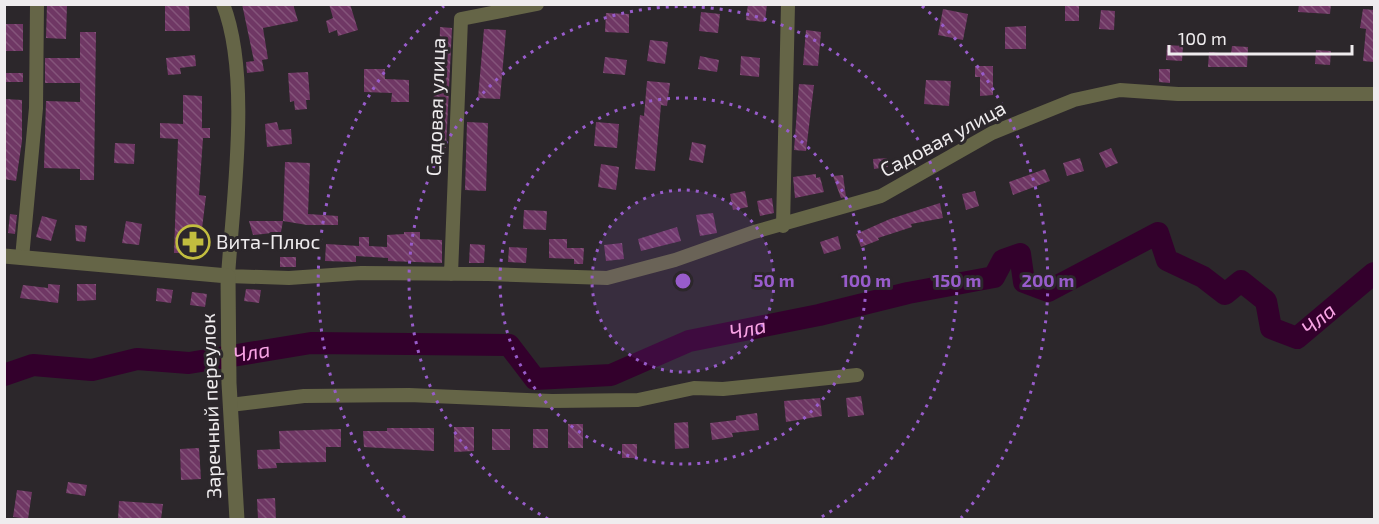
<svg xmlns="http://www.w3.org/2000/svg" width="1379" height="524" viewBox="0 0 1379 524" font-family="'Exo 2',sans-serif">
	<defs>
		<pattern id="building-back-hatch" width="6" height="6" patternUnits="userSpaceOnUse" patternTransform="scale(1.5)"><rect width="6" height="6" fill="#6f3764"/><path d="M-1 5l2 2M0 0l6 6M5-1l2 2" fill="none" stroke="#84547a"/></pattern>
	</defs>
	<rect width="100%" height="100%" fill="#2c272b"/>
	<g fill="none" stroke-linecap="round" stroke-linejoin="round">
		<!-- river -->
		<path stroke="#33002c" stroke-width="22" id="s1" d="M4,375L33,365L92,370L137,359L189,363L311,343L509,345L535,379L611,375L689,341L819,315L908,293L994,277L1003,260L1020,254L1024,282L1048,291L1158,233L1167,260L1203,277L1225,294L1241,281L1266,301L1271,328L1297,338L1374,273"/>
	</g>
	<!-- building -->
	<path fill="url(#building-back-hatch)" d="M47,4H67L66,39L46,38Z
		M242,4H293L298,21L263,28L268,59L262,60L264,71L247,73L246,62L254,61Z
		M329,4H350L358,30L338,36L337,30L329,33L326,21L333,18Z
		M748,4H767L765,22L746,20Z
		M1065,4H1079V21H1065Z
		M1299,4H1331L1330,14L1298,12Z
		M165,5H189L190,31H165Z
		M943,9L968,14L963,40L938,35Z
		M1363,9L1374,10V62L1363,61L1366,29L1360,28Z
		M1101,10L1115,11L1114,30L1099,29Z
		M701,12L720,14L718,33L699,31Z
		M606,13L629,14V33L605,32Z
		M4,24H23V51H4Z
		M1026,26V49H1005V27Z
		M440,27L452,28L446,148L431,147L435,74L439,75Z
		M484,29L506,30L500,99L478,98Z
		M806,30L821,32L818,66L803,65Z
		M80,32H96L94,180H80V169L44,168L46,101L80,102V83H45V58H80Z
		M650,40L668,42L665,64L647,61Z
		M1167,45L1183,46L1182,61L1166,60Z
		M1232,46L1248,47L1247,67H1208L1209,52L1231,54Z
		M1316,50L1331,51L1330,65L1315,64Z
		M195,55L196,66L180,68L181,74L168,75L166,58Z
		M700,56L719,60L717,72L698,69Z
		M741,56L760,58L759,77L740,75Z
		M605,57L627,60L625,75L603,73Z
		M975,66H993V95L980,96V77H975Z
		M364,69H385V79L409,80V102H391L392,93L364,92Z
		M1159,69H1170V83L1159,82Z
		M308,72L310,100H306L307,109L295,110L294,101L290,102L288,73Z
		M4,73H23V82H4Z
		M926,80L951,81L949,106L924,104Z
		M647,81L670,83L667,106L661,105L655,171L635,169L640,115L644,116Z
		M799,84L814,85L806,151L794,150Z
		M183,95L202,96V128H210V138H203L199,195L206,196L199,253H174L178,139L160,138V123L183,124Z
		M6,99L22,100V141L16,181L4,179Z
		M277,122L279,130L291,129L292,144L267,147L265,124Z
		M467,122L488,123L486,191L465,190Z
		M596,122L619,124L617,148L594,146Z
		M692,142L706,145L703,163L689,160Z
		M115,143L135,144L134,164L114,163Z
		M1111,148L1118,163L1106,168L1099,153Z
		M887,158L888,167L874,169L873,159Z
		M1080,158L1084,171L1067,176L1063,163Z
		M285,162L310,163L308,214L338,216V225H307L283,221Z
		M601,164L619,167L616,190L598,187Z
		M1045,169L1050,181L1013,195L1009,182Z
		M816,174V178L820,177L824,192L795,198L793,177Z
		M843,175L846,197L841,198L833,176Z
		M745,191L748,207L733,210L730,194Z
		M975,191L979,206L966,210L962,194Z
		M772,198L774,213L760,216L757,201Z
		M940,203L943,218L911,224L912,227L878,238L879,240L861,247L856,234L890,219Z
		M524,210L547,211L546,230L523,229Z
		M713,213L717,233L700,236L696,215Z
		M10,214L17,215L15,234L8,233Z
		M42,216L57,220L51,241L36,237Z
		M126,221L142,224L139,245L122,243Z
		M249,221H283L281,232L253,235Z
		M75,225L87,226L85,242L76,241Z
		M677,227L681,241L641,251L638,239Z
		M404,232H420V239L442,240V263L388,261V258L356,256V262L325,261L326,244L359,246V237H369V246L387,247V235L404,234Z
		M838,236L841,249L824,254L820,242Z
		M549,239H567V248H584L583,264H574V259L549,258Z
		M622,243L624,259L606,261L604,245Z
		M470,244L485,245L484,263H469Z
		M509,247L527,248L526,263L508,262Z
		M280,257H296V267H280Z
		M48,284L60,285L58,303L20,298L23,285L48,288Z
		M77,284H96V300L77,301Z
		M157,288L173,290L171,303L156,301Z
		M246,289L261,290L259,303L244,301Z
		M192,292L207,294L205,307L190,305Z
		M861,396L864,415L848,417L846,398Z
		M820,398L822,416L786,422L784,401Z
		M757,413L759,430L732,433L733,437L712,440L710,423L736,420V416Z
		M688,422L689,448L675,449L674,423Z
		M568,424H583V448H568Z
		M454,427H474V451L454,452Z
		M387,428H434V451L364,447L363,431H387Z
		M341,429V447H326V462L276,463L277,468L258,469L257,450L280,449L279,431Z
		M492,429H510V450H492Z
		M533,429H548V448H533Z
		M622,444H637V458H622Z
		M199,448L201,479L181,480L180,449Z
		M68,482L87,485L85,496L66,493Z
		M17,490L32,492L28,519L13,517Z
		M275,498L276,519H258L257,499Z
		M119,501L163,504L161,519H118Z"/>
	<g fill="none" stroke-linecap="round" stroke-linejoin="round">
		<!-- minor -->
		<path stroke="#656547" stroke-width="14" d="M223,4C251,75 233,199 228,276L289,278L361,273L488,274L607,278L675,260L754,232L881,196L992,133L1074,100L1120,90L1178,94H1374
			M783,226L788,4
			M22,258L36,108L37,4
			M451,274L461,19L537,4
			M230,405L304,396L409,395L552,401L638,400L694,388L723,389L857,375"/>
		<!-- tertiary -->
		<path stroke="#656547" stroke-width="15" d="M4,256L228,276L229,383L237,520"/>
	</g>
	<!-- distance rings -->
	<circle cx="683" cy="281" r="91" fill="#985ccb" fill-opacity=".12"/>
	<g fill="none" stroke="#985ccb" stroke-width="3" stroke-dasharray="3 6">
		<circle cx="683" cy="281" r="91"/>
		<circle cx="683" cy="281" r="183"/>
		<path d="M548 519A274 274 0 1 1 818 519"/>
		<path d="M405 518A365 365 0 0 1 444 6M922 6A365 365 0 0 1 961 518"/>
	</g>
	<!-- icons -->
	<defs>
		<g id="pharmacy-ring" transform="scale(1.725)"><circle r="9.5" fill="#2c272b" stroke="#c2bd3f" stroke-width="1.5"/><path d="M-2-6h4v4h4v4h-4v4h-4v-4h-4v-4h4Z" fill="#c2bd3f"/></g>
	</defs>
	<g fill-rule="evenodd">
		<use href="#pharmacy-ring" x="193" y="242"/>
	</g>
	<g text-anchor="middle" stroke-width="6" stroke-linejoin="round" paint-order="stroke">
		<!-- street labels -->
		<g font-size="20" fill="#efecee" stroke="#2c272b">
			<text transform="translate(436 107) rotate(-88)" y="7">Садовая улица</text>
			<text transform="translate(943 139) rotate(-28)" y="7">Садовая улица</text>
			<text transform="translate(211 406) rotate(-92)" y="7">Заречный переулок</text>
		</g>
		<!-- poi labels -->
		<g font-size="20" fill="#efecee" stroke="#2c272b" text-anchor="start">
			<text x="216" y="249">Вита-Плюс</text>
		</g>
		<!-- water labels -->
		<g font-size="21" font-style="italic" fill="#f8a3e4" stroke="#2c272b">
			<text dy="7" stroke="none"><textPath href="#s1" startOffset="1474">Чла</textPath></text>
			<text dy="7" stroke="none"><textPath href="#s1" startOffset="774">Чла</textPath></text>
			<text dy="7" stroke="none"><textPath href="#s1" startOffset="252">Чла</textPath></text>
		</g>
	</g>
	<circle cx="683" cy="281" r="9" fill="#985ccb" stroke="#2c272b" stroke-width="3"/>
	<g font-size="18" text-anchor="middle" font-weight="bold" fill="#985ccb" stroke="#2c272b" stroke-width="6" stroke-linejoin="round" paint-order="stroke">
		<text x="774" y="287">50 m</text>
		<text x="866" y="287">100 m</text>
		<text x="957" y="287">150 m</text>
		<text x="1048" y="287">200 m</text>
	</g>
	<!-- border -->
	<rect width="1379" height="524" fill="none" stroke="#efecee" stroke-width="12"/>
	<!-- scale -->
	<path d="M1169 45v9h183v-9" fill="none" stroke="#efecee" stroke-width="3"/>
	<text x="1178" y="45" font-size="18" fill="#efecee" stroke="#2c272b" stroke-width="4.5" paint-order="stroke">100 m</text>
</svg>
